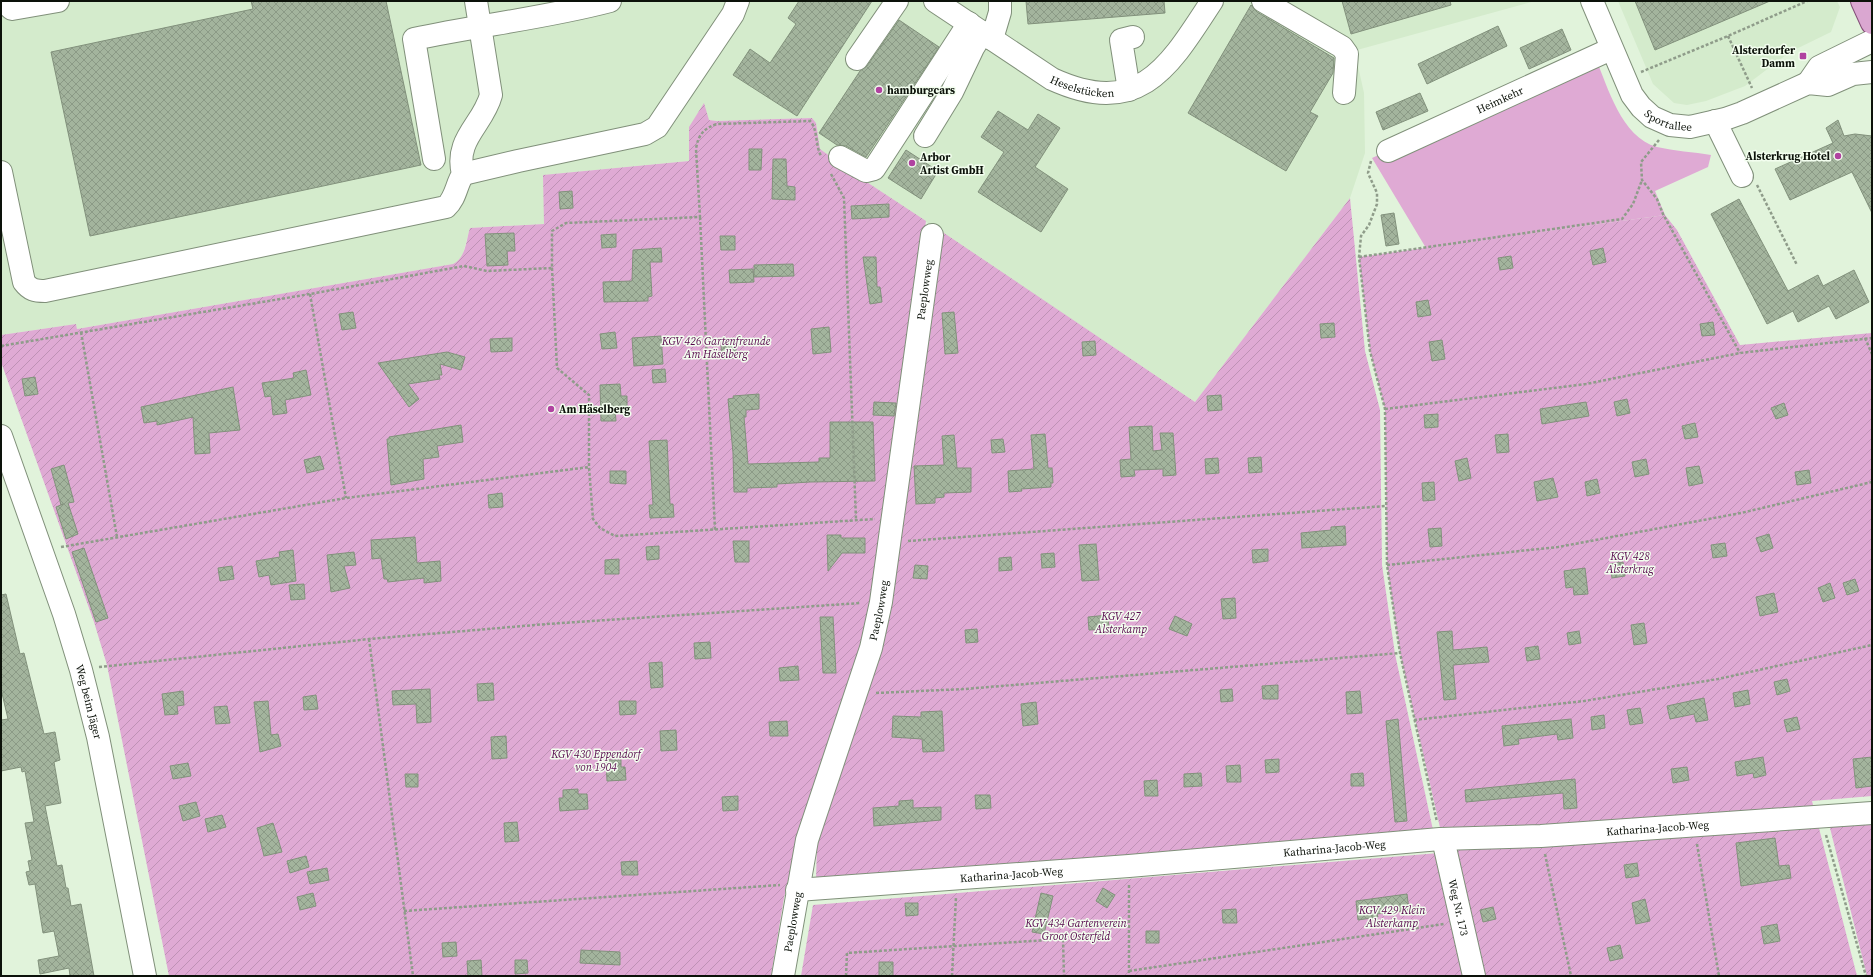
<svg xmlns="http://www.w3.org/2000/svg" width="1873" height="977" viewBox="0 0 1873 977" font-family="'Source Serif 4',serif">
	<defs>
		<pattern id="garden-furrows" width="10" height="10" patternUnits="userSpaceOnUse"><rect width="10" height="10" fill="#dfaad4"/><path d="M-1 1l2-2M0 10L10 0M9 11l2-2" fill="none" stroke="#be91b5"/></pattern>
		<pattern id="building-cross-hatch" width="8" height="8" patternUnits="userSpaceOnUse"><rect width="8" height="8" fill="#a3b49d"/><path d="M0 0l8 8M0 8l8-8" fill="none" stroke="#8b9a86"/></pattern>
	</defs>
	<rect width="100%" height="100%" fill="#e1f3db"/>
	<!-- built -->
	<path fill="#d4ebcc" d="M1,1H1535L1357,50L1358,66L1364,93L1365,153L1350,198L1195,402L856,175L820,149L816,123L812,118L717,121L710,120L689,127V161L544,175V224L470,228L462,257L458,262L453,264L77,329L76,324L1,335Z
		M1618,1H1837L1840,7L1831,32L1790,52L1745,86L1706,101L1687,105L1674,103L1653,84Z"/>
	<!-- grass -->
	<path fill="#dfaad4" d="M1595,57C1608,87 1621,137 1657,147C1674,151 1694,152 1711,155L1708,167L1655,191L1665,215L1426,248L1372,158Z"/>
	<!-- garden -->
	<path fill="url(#garden-furrows)" d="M704,103L709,120L717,121L812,118L816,123L820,149L856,175L926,221L864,648L798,838L784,898L771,976H169L107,665L94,622L1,362V335L76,324L77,329L453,264C466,258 466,240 470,228L544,224L543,175L689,161V127Z
		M1350,198L1365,351L1380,410L1382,565L1395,654L1433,830L816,880L817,843L878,649L941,231L1195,402Z
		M1665,215L1677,230L1740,345L1872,333V796L1812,801L1857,976H1474L1400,653L1387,565L1385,409L1370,351L1359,257Z
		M1872,820V976H1867L1829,824Z
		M1439,853L1467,976H801L813,905Z"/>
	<!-- building -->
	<path fill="url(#building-cross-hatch)" stroke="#82917c" d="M251,1H386L421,165L90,236L51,52L253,9Z
		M799,1H872L797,116L733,75L750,49L770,63L796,24L788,18Z
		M1026,1H1164L1165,13L1028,24Z
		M1342,1H1450L1451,5L1351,34Z
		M1635,1H1770L1655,50Z
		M1251,5L1257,12L1334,58L1333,73L1310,112L1318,116L1286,171L1188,113Z
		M899,20L939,47L866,157L846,146L837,145L819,133L860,71L867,66Z
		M1498,26L1507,46L1427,84L1418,64Z
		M1562,29L1571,50L1529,69L1520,48Z
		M1420,93L1428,111L1383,130L1376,112Z
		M998,111L1028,130L1038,114L1060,128L1035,167L1068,189L1041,232L978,192L1004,152L981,137Z
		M1838,120L1844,136L1855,134L1872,136V213L1852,172L1790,200L1775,169L1833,143L1826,128Z
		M749,149H762L761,170H749Z
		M906,150L938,171L921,199L888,178Z
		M773,159H786L787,186L795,187V200L772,199Z
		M572,191L573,208L560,209L559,192Z
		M1739,199L1788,291L1818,275L1823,286L1854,270L1869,302L1836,319L1829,306L1798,322L1793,311L1767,324L1711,214Z
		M889,204V217L852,219L851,206Z
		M1394,213L1399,244L1386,246L1381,215Z
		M514,233L515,251H507L508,265L487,266L485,234Z
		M616,234V247L602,248L601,235Z
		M720,236H735V250H721Z
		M661,248L662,262H650L652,296L648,297V301L604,302L603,282L632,281L633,250Z
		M1603,248L1606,262L1593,265L1590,251Z
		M1511,256L1513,268L1500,270L1498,258Z
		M863,257H876L877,287H880L882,302L870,304Z
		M793,264L794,276L754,277V265Z
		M753,269L754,282L730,283L729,270Z
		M1428,300L1431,315L1418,317L1416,302Z
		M353,312L356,328L342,330L339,314Z
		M954,312L958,353L945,354L942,313Z
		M1713,322L1715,335L1702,336L1700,324Z
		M1334,323L1335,337L1321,338L1320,324Z
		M829,327L831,352L813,354L811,329Z
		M615,332L617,348L602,349L600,334Z
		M661,336L663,364L634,366L632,338Z
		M512,338V351L491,352L490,339Z
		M1442,340L1445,359L1432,361L1429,342Z
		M1095,341L1096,355L1083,356L1082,342Z
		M736,344V358L722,359L721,345Z
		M447,352L465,357L461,370L440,364L442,375H439L440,379L408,384L419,399L409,407L378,363Z
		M665,369L666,382L653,383L652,370Z
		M306,370L311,395L285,400L287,413L273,415L271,396L265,397L262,383L294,378L293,373Z
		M35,377L38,394L25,396L22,379Z
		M620,384L621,396H627V408L615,409L616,421H601L600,385Z
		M233,387L240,430L209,433L210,453L195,454L193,417L157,425V421L144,423L141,407Z
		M759,394V409L746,410V417H744L748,464L819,462V458H830V422H873L875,481L810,482L777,484V487L747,488V492H734L733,453L728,399L734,398L733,396Z
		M1221,395L1222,410L1208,411L1207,396Z
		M1627,399L1630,413L1617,416L1614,402Z
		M874,402L896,403L894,416L873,415Z
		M1586,402L1589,416L1542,424L1540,409Z
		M1784,403L1788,415L1776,419L1771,408Z
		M1438,414V427L1425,428L1424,415Z
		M1695,423L1698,437L1685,439L1682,426Z
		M461,425L463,442L437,446L439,457L423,459L424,479L391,485L387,439H389V437Z
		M1152,426L1153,451L1162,450L1160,433H1173L1176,475L1163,476V469L1134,470L1135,476L1121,477L1120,460L1131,459L1129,427Z
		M1045,434L1048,468H1052L1053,483H1051V487L1021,489L1022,491L1009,492L1008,471L1034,469L1031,435Z
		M1508,434L1509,452L1497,453L1495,435Z
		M954,435L957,468H971V492L944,493V497L935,498V503L916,504L914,466L944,465L942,436Z
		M1003,439L1005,452L992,453L991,440Z
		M667,440L670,504H673L674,517L650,518L649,505H653L649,441Z
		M320,456L324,469L307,473L304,460Z
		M1261,457L1262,472L1249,473L1248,458Z
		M1218,458L1219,473L1206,474L1205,459Z
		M1467,458L1471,478L1459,481L1455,461Z
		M1646,459L1649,474L1635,477L1632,462Z
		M64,465L74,502L68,503L78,534L66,539L56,507L63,504L61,505L51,469Z
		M1699,466L1703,483L1689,486L1686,468Z
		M1809,470L1811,483L1797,485L1795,472Z
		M610,471H626V484L610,483Z
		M1553,478L1558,497L1537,501L1534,482Z
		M1597,479L1600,493L1587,496L1585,482Z
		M1434,482L1435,500L1423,501L1422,483Z
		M502,493L503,507L489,508L488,495Z
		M1345,526L1346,545L1302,548L1301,533L1331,530V527Z
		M1441,528L1442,546L1430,547L1428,529Z
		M1769,534L1773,548L1761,552L1756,538Z
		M827,535H841V538H865V553H842L828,571Z
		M415,537L417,563L440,561L441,581L424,583V578L388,582L387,579H384L381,558L372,559L371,540Z
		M733,541H749V562H735Z
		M1725,543L1727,556L1713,558L1711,545Z
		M1096,544L1099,580L1082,581L1079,545Z
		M659,546V559L647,560L646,547Z
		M84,548L108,618L96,622L72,552Z
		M1268,549V561L1253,563L1252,550Z
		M293,550L296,581L271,585L269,575L259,577L256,561L280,557L279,552Z
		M354,552L356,565L344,566L350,588L331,592L327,555Z
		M1054,553L1055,567L1042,568L1041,554Z
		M1011,557L1012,570L999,571V558Z
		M619,559V574H605V560Z
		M1623,562L1625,576L1612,578L1610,564Z
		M915,565L928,566L927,579L913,578Z
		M232,566L234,579L220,581L218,568Z
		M1585,568L1588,594L1574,595L1573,587L1566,588L1564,571Z
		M1855,579L1859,591L1847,595L1843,583Z
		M1830,583L1835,598L1823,602L1818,588Z
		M304,584L305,599L291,600L289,585Z
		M1774,593L1778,612L1760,616L1756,597Z
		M6,594L20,654L24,653L44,734L55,732L60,760L54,762L61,803L45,806L57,866L62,865L66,888H68L71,906L81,904L94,976H70L69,968L40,974L38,960L59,956L54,931L43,933L35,884L29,885L26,872L30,871L28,861L32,860L25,823L34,822L25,771L22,772L21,767L1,771V720L8,719L1,689V595Z
		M1235,598L1236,618L1223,619L1221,599Z
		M1108,615L1109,629L1089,630L1088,617Z
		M1175,616L1192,624L1187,636L1169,629Z
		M820,617H833L836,673H823Z
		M1644,623L1647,643L1634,645L1631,625Z
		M977,629L978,642L966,643L965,630Z
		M1452,631L1453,650L1487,647L1489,662L1453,665L1456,699L1444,700L1437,632Z
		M1579,631L1581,643L1569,645L1567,633Z
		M710,642L711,658L695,659L694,643Z
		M1538,646L1540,659L1527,661L1525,648Z
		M662,662L663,687L651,688L649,663Z
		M798,666L799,680L780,681L779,668Z
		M1787,679L1790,691L1777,695L1774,682Z
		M493,683L494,700L478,701L477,684Z
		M1278,685V699H1263L1262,686Z
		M430,689L431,722L417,723L416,704L393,705L392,691Z
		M1232,689L1233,701L1221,702L1220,690Z
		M1748,690L1750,704L1735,707L1733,693Z
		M183,691L184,705L177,706L178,714L165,715L162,694Z
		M1360,691L1362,713L1347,714L1346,692Z
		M316,695L318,709L304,710L303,697Z
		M1704,698L1708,720L1696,722L1694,714L1670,719L1667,706Z
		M268,701L271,735L278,734L281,746L260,752L254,702Z
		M619,701H636V714L620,715Z
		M1036,702L1038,724L1023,726L1021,704Z
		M227,706L230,723L216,724L214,707Z
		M1640,708L1643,723L1630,725L1627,710Z
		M942,711L944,751L923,752L922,739L892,737L893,716L921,717V712Z
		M1604,715L1605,728L1592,730L1591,717Z
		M1797,717L1800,729L1787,732L1784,720Z
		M1398,719L1407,821L1395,822L1386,721Z
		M1571,719L1573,738L1558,740L1557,734L1518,739L1519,744L1504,746L1502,726Z
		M787,721L788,736H770L769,722Z
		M676,730L677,750L661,751L660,731Z
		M506,736L507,758L492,759L491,737Z
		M1763,757L1766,775L1754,778L1753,773L1737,776L1735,762Z
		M1872,757V786L1856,788L1853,759Z
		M1279,759V772L1266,773L1265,760Z
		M606,760H621V767H625L626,780L607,781Z
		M188,763L191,776L173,779L170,766Z
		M1240,765L1241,782H1227L1226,766Z
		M1687,767L1689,780L1673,783L1671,769Z
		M1201,773L1202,786L1184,787V774Z
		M1363,773L1364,786H1351V774Z
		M405,774H418V787H406Z
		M1575,779L1577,808L1564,809L1563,793L1466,802L1465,790Z
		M1157,780L1158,796H1145L1144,781Z
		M578,789V794H587L588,809L560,811L559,798H563V790Z
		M975,795H990L991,808L976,809Z
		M738,796V810L723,811L722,797Z
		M913,800V808L941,807V820L874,826L873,808L899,806V801Z
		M196,802L200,816L183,821L179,806Z
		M222,815L226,827L208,832L205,819Z
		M517,822L519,841L505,842L504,823Z
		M273,823L282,852L264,856L257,828Z
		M1775,838L1779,866L1789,865L1791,878L1741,886L1736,843Z
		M306,856L309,867L290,873L287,861Z
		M637,861L638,875H622L621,862Z
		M1637,863L1639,876L1626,878L1624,865Z
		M327,868L329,880L310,884L307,872Z
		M1103,888L1115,895L1107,908L1096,901Z
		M313,893L316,906L300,910L297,897Z
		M1041,893L1053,896L1044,934L1032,932Z
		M1407,894L1409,910L1377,914L1378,917L1358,920L1356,901Z
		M1645,899L1650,921L1636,924L1632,903Z
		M905,903H918V915L906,916Z
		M1493,907L1496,919L1483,922L1480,910Z
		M1236,909L1237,923H1223L1222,910Z
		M1777,924L1780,941L1764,944L1761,927Z
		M1146,931H1159V943H1146Z
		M456,942L457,956L443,957L442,943Z
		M1620,945L1623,958L1610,961L1607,948Z
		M581,950L620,952V965L580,963Z
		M481,960L482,976H468L467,961Z
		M515,960H527L528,973L515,974Z
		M879,962H893V976H879Z"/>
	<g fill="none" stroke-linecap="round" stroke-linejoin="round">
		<!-- minor casing -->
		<g stroke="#80907a" stroke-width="24">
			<g id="minor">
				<path d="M3,1L12,9L58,1"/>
				<path id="s1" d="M935,1L1052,79C1140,119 1169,67 1212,1"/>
				<path d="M1263,1L1342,47L1347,54L1344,93"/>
				<path id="s2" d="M1592,1L1632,95L1641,107L1652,117L1670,125L1690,127L1725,119L1742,113L1808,83L1828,85L1853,74L1872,72"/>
				<path d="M992,39L1000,12V1"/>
				<path d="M857,59L897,1"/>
				<path d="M1808,83L1819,67L1872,41"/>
				<path d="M1129,90L1121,40L1133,37"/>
				<path d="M1715,121L1742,176"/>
				<path d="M925,136L952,92L973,48L983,32"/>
				<path id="s3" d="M1388,151L1611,49"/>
				<path d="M840,157L866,171L874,169L969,23"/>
				<path d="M434,159L414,39C479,25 546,18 610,1"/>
				<path d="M1,172L24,282C30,290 35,291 45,291L446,207C456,198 456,185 463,174C454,139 483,125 491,95L476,1"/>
				<path d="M463,174L518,161L645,134L657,127L733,14L738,1"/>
				<path id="s4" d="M1,436L64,614L81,670L98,737L145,976"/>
				<path id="s5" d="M1443,839L1474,976"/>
				<path id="s6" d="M797,890L1129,866L1440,839L1541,836L1872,813"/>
				<path id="s7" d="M783,976L807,840L871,648L881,602L932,235"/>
			</g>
		</g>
		<!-- major casing -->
		<g stroke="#824d77" stroke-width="24">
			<path id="major" d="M1862,1L1872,23"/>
		</g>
		<!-- path -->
		<path stroke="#8f9c8a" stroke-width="2.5" stroke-dasharray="3 2" stroke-linecap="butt" d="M1728,36L1752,88
			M1641,72L1728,36L1807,1
			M1659,140L1641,162L1642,180L1657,199L1663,214L1740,353
			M1371,161L1368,173L1377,193V204L1369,225L1361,236L1359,257L1370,351L1385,409L1387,565L1400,653L1437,822
			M831,174L844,198L856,520
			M1757,185L1797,265
			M700,217L715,530
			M1359,257L1622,219L1633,204L1642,180
			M552,268L557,368L589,395V467
			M310,294L346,498
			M81,332L117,537
			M1865,338L1872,354
			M1,346L310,294L464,266L487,271L552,268V231L566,223L700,217L696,149C698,135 704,128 717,124L810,121C818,129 815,145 821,156
			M1385,409L1586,384L1740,353L1872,338
			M908,541L1386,506
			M61,547L346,498L589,467L593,519L600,528L615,536L875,519
			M1387,565L1558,547L1741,513L1872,482
			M369,639L413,976
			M99,667L369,639L547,624L861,603
			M876,693L965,689L1400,653
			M1414,720L1584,701L1718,679L1872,645
			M1826,835L1866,976
			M1697,844L1719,976
			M1545,854L1571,976
			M1129,885V976
			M404,911L780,885
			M1129,971L1444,924
			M846,976L847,953L1063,939L1064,976
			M952,976L956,897"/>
		<!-- minor -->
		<use href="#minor" stroke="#fff" stroke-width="22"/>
		<!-- major -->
		<use href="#major" stroke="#daa7d1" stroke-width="22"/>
	</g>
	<!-- markers -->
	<g fill="#b042a0" stroke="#f3feef" stroke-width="1.5">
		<rect x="1799" y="52" width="8" height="8" rx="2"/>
		<circle cx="879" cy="90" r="4"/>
		<circle cx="1838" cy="156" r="4"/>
		<circle cx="912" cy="163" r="4"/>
		<circle cx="551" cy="409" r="4"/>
	</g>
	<g text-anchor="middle" stroke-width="3" stroke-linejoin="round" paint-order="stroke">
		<!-- poi labels -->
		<g font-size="11" font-weight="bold" fill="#0c120a" stroke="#f3feef" text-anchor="start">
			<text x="1795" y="54" text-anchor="end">Alsterdorfer<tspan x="1795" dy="13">Damm</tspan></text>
			<text x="887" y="94">hamburgcars</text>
			<text x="1830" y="160" text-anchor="end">Alsterkrug Hotel</text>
			<text x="920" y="161">Arbor<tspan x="920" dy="13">Artist GmbH</tspan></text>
			<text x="559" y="413">Am Häselberg</text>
		</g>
		<!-- street labels -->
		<g font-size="11" fill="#0c120a" stroke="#f3feef">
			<text dy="4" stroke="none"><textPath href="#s1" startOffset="172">Heselstücken</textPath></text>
			<text dy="4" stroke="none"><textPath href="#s3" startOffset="123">Heimkehr</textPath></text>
			<text dy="4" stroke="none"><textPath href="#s2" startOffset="149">Sportallee</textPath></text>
			<text dy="4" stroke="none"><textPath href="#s7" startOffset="703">Paeplowweg</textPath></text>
			<text dy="4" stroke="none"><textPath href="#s7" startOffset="379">Paeplowweg</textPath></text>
			<text dy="4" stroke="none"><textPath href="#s4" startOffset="280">Weg beim Jäger</textPath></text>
			<text dy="4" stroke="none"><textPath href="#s6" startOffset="863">Katharina-Jacob-Weg</textPath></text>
			<text dy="4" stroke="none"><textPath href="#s6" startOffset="539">Katharina-Jacob-Weg</textPath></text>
			<text dy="4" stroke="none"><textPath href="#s6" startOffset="215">Katharina-Jacob-Weg</textPath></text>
			<text dy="4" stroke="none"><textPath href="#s5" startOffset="70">Weg Nr. 173</textPath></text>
			<text dy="4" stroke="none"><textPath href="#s7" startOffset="55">Paeplowweg</textPath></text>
		</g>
		<!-- park labels -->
		<g font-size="11" font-style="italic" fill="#56064c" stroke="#f3feef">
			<text x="716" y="345">KGV 426 Gartenfreunde<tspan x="716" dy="13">Am Häselberg</tspan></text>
			<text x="1630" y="560">KGV 428<tspan x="1630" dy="13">Alsterkrug</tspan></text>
			<text x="1121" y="620">KGV 427<tspan x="1121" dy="13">Alsterkamp</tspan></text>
			<text x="596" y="758">KGV 430 Eppendorf<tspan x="596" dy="13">von 1904</tspan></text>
			<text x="1392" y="914">KGV 429 Klein<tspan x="1392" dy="13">Alsterkamp</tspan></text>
			<text x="1076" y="927">KGV 434 Gartenverein<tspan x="1076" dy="13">Groot Osterfeld</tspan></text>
		</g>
	</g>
	<!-- border -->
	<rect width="1873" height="977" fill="none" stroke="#0c120a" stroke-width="4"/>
</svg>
